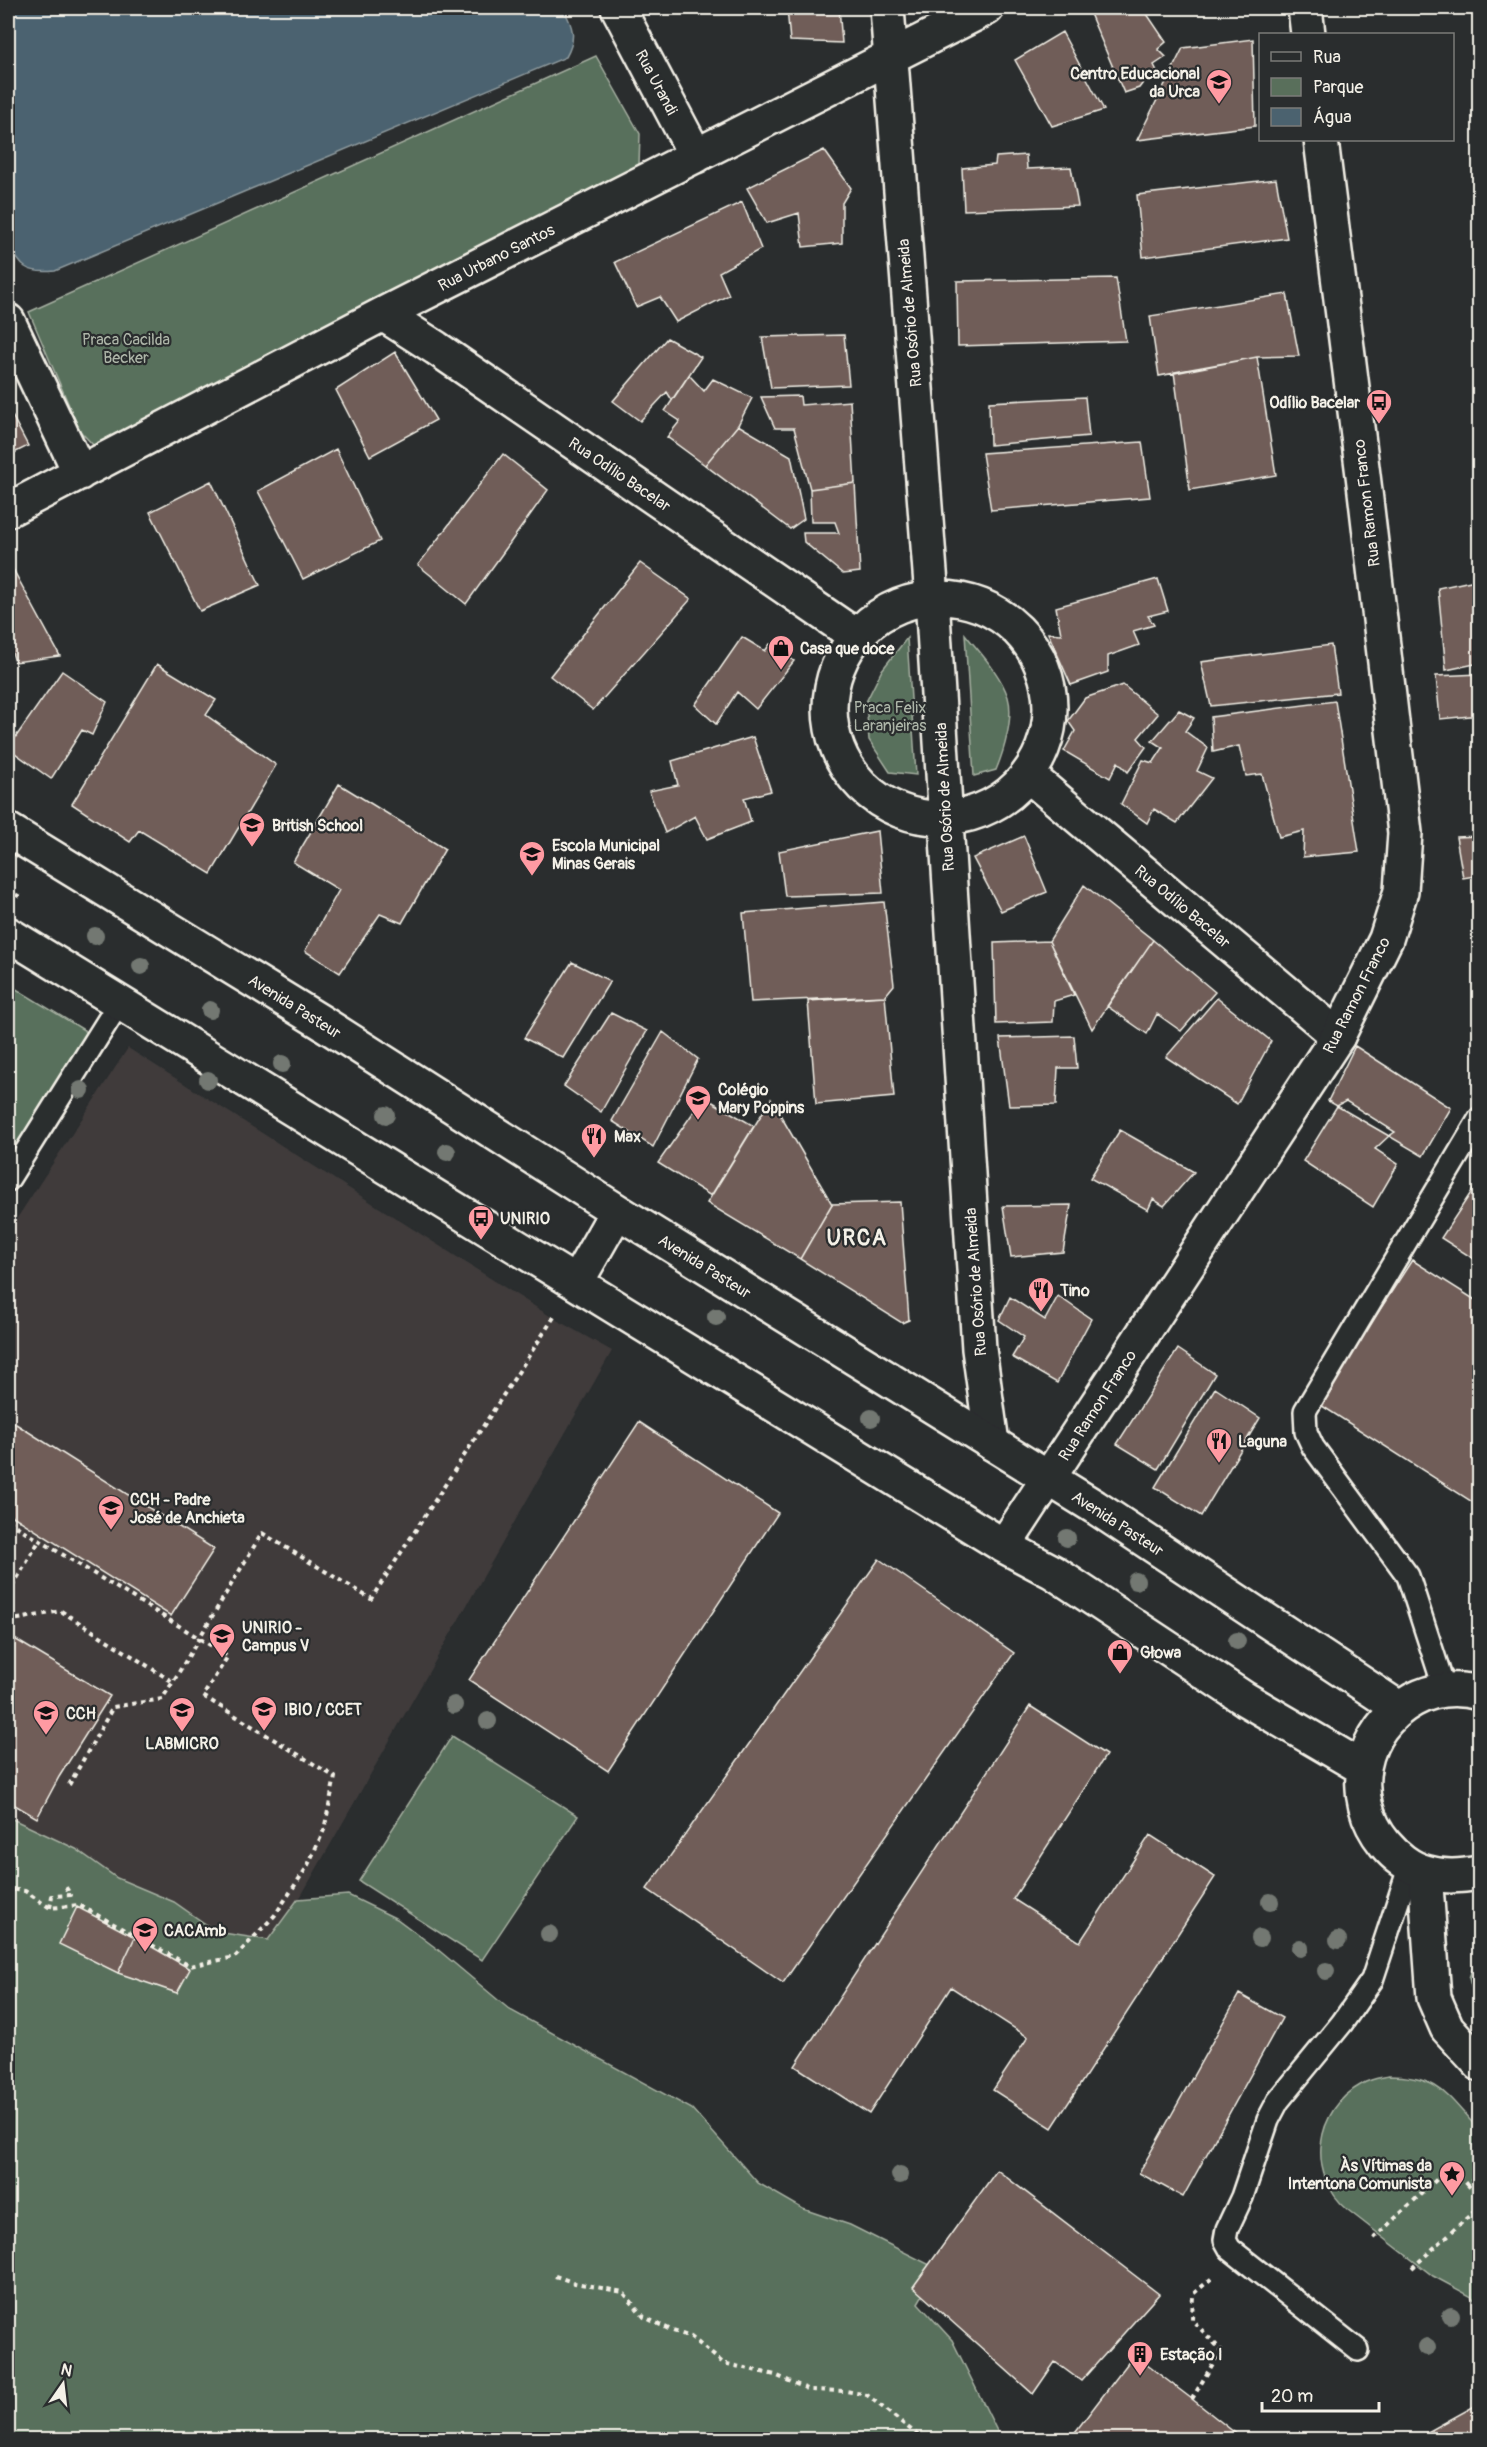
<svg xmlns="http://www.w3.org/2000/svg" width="1487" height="2447" viewBox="0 0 1487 2447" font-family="Pangolin,sans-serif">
	<rect width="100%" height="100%" fill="#2a2d2e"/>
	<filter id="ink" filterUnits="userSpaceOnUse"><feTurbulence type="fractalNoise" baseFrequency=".0167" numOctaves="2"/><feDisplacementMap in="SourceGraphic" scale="12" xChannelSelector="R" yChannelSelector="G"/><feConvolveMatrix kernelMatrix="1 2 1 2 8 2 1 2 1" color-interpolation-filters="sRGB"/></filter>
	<g filter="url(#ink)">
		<!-- built -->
		<path fill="#3f3b3b" d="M128,1048L553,1318L612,1351L204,2066L8,1968V1232Z"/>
		<!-- green -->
		<path fill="#596f5b" stroke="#a6b0a2" stroke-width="1.5" d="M596,56L640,134L639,165L95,447L80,431L29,312Z
			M965,634C980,653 1000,673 1008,697C1014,717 1004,751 996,770L974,776Z
			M907,638L916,775L890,772L869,740L866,702L882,670Z
			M8,984L97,1038L8,1180Z
			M452,1736L578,1816L482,1960L359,1881Z
			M8,1817L76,1849L117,1878L174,1902L217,1932L268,1940L298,1899L348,1895L397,1919L436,1948L510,2010L692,2109L758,2183L803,2209L850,2225L938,2269L918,2303L952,2340L1001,2439H8V1922L12,1910L8,1905Z
			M1479,1949V2017L1469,1978Z
			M1388,2076C1441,2076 1447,2096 1479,2130V2306L1472,2297L1433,2276L1348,2210C1306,2175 1314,2110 1362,2084C1370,2079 1379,2078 1388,2076Z"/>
		<!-- water -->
		<path fill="#4b626f" stroke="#8f9b9f" stroke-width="1.5" d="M8,8H563C573,26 577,38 566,57L55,271C26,274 20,267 8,242Z"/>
		<!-- building -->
		<path fill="#6f5d58" stroke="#f4f1e8" stroke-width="1.5" d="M787,8H839L842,43L790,41Z
			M1092,8H1143L1166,42L1158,49L1166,57L1154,65L1157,71L1145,80L1139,88L1124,93L1088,9Z
			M1062,32L1104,110L1052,126L1015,60Z
			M1253,39L1255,126L1137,140L1183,48Z
			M824,150L851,188L842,203V243L803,247L799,213L767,223L747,188Z
			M1026,155L1027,169L1071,167L1078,206L964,210L962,168L995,165L996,157Z
			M1276,179L1287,238L1143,257L1137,195Z
			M742,202L761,249L719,272L729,295L676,322L660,297L636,307L615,262Z
			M1116,278L1126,341L958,346L957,281Z
			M1287,294L1299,356L1257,357L1159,376L1150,316Z
			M844,335L849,385L771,388L762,337Z
			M667,338L701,357L672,400L667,392L640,421L613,401Z
			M395,352L436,420L370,456L336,390Z
			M1257,357L1276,475L1190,490L1174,372Z
			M689,375L704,391L713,379L752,398L738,425L705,465L667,437L680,421L665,411Z
			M800,396L801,405L850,401L855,483L810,489L794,428H775L761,397Z
			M1085,397L1089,436L990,445L989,402Z
			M8,408L28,446L8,456Z
			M738,425L791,456L804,519L790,529L705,465Z
			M1142,442L1150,497L991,510L982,453Z
			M336,449L380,541L303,579L258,491Z
			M503,454L548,490L466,604L418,565Z
			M211,481L260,585L200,611L150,512Z
			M855,483L860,572L843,574L804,542L803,533H839L835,522H811L810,489Z
			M8,560L60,656L15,662L8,639Z
			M640,563L691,599L593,710L550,676Z
			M1158,579L1168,611L1148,616L1154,625L1133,631L1139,645L1108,656V672L1071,685L1048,633L1061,634L1056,607Z
			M1480,579V663L1446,670L1438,588Z
			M742,637L765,651L770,644L794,661L756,709L737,692L716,724L695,705Z
			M1331,645L1338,693L1211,706L1201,662Z
			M157,664L216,700L206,715L276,765L211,874L139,830L130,842L72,804Z
			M62,671L107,702L92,735L82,730L51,779L8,748Z
			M1480,674V715L1440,719L1436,676Z
			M1123,685L1158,714L1138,738L1146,747L1128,772L1118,762L1110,778L1064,751L1075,731L1068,721L1085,698Z
			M1335,701L1359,852L1303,857L1304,831L1279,837L1262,774L1246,776L1239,746L1213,752L1211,717Z
			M1179,710L1194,718L1185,731L1208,748L1197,771L1212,778L1177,823L1154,809L1147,823L1121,804L1143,760L1153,763L1163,748L1152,741Z
			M753,737L771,791L744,798L751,822L707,839L695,816L665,833L649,791L678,785L672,761Z
			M339,784L445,849L402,923L380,914L340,973L305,951L339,890L293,862Z
			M877,831L883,893L785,896L779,851Z
			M1024,836L1047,892L1001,911L973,858Z
			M1480,836V875L1463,878L1456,837Z
			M1084,885L1153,940L1092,1029L1049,941Z
			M884,902L894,985L885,996L751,1002L743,913Z
			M1153,940L1215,992L1181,1031L1157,1014L1147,1034L1107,1006Z
			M1049,941L1074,995L1054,1001L1053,1022L996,1024L994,943Z
			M572,962L610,981L563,1058L524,1038Z
			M885,996L894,1097L816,1104L808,1001Z
			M1217,998L1271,1041L1237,1104L1166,1057Z
			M611,1013L647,1031L601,1112L564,1086Z
			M663,1032L698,1059L653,1147L612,1121Z
			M1074,1036L1077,1068H1058L1056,1105L1009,1106L1000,1038Z
			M1355,1046L1451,1108L1423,1156L1389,1136L1395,1132L1346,1101L1337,1106L1328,1101Z
			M704,1097L754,1126L711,1196L658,1163Z
			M771,1099L832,1204L800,1259L707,1203Z
			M1337,1106L1389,1136L1375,1149L1398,1164L1373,1207L1303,1161Z
			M1120,1130L1194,1172L1164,1206L1153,1199L1148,1210L1090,1178Z
			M1480,1179V1263L1441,1238Z
			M900,1202L909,1320L902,1323L800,1259L832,1204Z
			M1071,1205L1063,1252L1011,1257L1003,1206Z
			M1412,1260L1480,1303V1507L1319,1404Z
			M1058,1296L1091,1319L1057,1383L1012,1357L1024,1337L999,1320L1010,1297L1045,1320Z
			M1178,1349L1215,1374L1158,1469L1117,1444Z
			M1215,1388L1260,1418L1201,1516L1155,1487Z
			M8,1419L214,1549L171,1616L8,1513Z
			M639,1422L778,1513L608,1771L469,1680Z
			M879,1559L1014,1653L783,1983L647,1889Z
			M8,1635L110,1696L59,1777L37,1818L8,1801Z
			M1030,1706L1106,1755L1013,1899L1080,1942L1150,1835L1215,1877L1052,2128L993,2090L1028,2037L951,1987L869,2114L795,2066Z
			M77,1907L135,1937L118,1973L59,1944Z
			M135,1937L190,1969L177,1993L118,1973Z
			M1239,1994L1282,2018L1183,2197L1139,2173Z
			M997,2170L1159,2294L1081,2381L1055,2362L1033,2394L913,2287Z
			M1134,2355L1192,2399L1244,2440H1069Z
			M1480,2403V2440L1415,2439Z"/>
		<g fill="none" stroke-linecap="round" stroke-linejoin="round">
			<!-- service casing -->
			<g stroke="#f4f1e8" stroke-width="26">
				<path id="service" d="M8,1180L119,1003
					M1445,1690L1408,1576L1313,1447L1306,1432L1305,1411L1480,1118
					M1358,2350L1230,2249L1225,2240L1227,2229L1242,2197L1268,2120L1278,2101L1342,2023L1372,1980L1410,1865"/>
			</g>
			<!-- minor casing -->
			<g stroke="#f4f1e8" stroke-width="38">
				<path id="minor" d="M618,8L696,156
					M887,8L932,598L979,1349L992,1443
					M383,314L436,348L856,636
					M8,321L80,473
					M8,510L383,314L987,8
					M830 708a110 110 0 1 1 220 0a110 110 0 1 1-220 0Z
					M1028,775L1338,1036"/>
			</g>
			<!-- tertiary casing -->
			<g stroke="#f4f1e8" stroke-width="38">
				<path id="tertiary" d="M1305,8L1308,34
					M8,830L321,1022L617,1211L1095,1507L1399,1708
					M8,934L1004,1546L1053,1572L1245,1699L1363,1768
					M576,1283L617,1211
					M1004,1546L1338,1036L1386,939L1401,891L1405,833L1364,483L1321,140
					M1480,1693C1457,1687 1433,1689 1413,1700C1360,1729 1346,1797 1385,1844C1395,1856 1410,1868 1425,1872C1444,1878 1461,1876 1480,1873
					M1425,1872L1434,1998L1447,2028L1480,2064"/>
			</g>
			<!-- path -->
			<path stroke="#f4f1e8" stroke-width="4" stroke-dasharray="4.5 4.5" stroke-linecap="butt" d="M8,890L20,897
				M8,1521L228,1656L203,1696L335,1777L324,1830L307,1867L275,1915L235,1957L190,1966L79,1905L50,1908L25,1891L8,1889
				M8,1594L39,1541
				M8,1621L61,1611L173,1682L262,1533L371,1599L556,1314
				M69,1785L113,1707L162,1699L173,1682
				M50,1908L52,1896L71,1895L65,1886
				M1467,2184L1480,2198
				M1374,2238L1451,2166L1467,2184L1480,2173
				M1412,2268L1480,2206
				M555,2276L575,2283L623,2292L644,2317L673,2331L691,2337L723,2363L775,2375L810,2390L846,2391L867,2395L924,2440
				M1192,2399L1221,2350L1192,2320L1193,2294L1212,2278"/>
			<!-- service -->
			<use href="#service" stroke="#2a2d2e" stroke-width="21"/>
			<!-- minor -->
			<use href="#minor" stroke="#2a2d2e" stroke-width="33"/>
			<!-- tertiary -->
			<use href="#tertiary" stroke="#2a2d2e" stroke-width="33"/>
		</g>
		<!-- trees -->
		<g fill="#737872">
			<circle cx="95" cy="936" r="9"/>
			<circle cx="141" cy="966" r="9"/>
			<circle cx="210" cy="1010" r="9"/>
			<circle cx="282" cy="1064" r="9"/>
			<circle cx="208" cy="1080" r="9"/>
			<circle cx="81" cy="1090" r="9"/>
			<circle cx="386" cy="1115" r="9"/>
			<circle cx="447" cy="1152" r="9"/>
			<circle cx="716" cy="1317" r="9"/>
			<circle cx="871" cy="1418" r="9"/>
			<circle cx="1067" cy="1538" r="9"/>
			<circle cx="1136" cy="1581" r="9"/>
			<circle cx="1237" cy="1641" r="9"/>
			<circle cx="454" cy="1705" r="9"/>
			<circle cx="488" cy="1721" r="9"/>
			<circle cx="1270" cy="1902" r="9"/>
			<circle cx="549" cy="1934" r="9"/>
			<circle cx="1260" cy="1938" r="9"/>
			<circle cx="1338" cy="1940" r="9"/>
			<circle cx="1300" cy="1948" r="9"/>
			<circle cx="1326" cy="1971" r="9"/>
			<circle cx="900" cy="2175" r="9"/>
			<circle cx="1451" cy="2316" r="9"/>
			<circle cx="1427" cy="2347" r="9"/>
		</g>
	</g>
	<!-- icons -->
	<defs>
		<g id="school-pin" transform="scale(1.35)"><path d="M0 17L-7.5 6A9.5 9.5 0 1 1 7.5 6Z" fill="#ff9aa2" stroke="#2a2d2e"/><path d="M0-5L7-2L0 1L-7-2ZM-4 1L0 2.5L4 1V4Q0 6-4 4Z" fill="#111"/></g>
		<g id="bus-pin" transform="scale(1.35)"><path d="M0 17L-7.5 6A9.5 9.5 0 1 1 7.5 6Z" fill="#ff9aa2" stroke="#2a2d2e"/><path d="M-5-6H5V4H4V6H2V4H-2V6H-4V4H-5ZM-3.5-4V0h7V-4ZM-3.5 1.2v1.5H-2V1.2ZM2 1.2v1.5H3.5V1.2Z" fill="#111"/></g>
		<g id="shop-pin" transform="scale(1.35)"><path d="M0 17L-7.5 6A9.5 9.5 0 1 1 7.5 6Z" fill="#ff9aa2" stroke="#2a2d2e"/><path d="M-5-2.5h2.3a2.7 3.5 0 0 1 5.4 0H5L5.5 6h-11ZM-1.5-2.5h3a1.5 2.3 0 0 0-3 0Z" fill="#111"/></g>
		<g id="restaurant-pin" transform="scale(1.35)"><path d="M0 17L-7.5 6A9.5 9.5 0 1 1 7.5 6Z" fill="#ff9aa2" stroke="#2a2d2e"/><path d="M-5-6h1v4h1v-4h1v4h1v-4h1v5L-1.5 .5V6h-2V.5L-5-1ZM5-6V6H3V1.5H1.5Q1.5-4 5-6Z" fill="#111"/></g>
		<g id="university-pin" transform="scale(1.35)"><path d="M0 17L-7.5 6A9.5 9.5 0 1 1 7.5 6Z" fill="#ff9aa2" stroke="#2a2d2e"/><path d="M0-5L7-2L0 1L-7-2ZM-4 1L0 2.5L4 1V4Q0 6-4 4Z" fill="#111"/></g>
		<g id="sight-pin" transform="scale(1.35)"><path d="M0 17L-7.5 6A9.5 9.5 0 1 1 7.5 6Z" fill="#ff9aa2" stroke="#2a2d2e"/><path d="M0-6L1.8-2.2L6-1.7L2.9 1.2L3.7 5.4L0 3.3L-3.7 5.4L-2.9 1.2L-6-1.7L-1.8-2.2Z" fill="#111"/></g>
		<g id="building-pin" transform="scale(1.35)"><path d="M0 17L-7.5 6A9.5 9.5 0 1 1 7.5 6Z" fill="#ff9aa2" stroke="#2a2d2e"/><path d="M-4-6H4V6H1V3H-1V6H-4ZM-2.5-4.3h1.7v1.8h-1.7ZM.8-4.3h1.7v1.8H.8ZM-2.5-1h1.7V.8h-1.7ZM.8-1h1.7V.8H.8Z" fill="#111"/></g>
	</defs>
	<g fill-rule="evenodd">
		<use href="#school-pin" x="1219" y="82"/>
		<use href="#bus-pin" x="1379" y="402"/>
		<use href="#shop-pin" x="781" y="648"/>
		<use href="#school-pin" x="252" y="825"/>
		<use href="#school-pin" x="532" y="854"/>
		<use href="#school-pin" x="698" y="1098"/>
		<use href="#restaurant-pin" x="594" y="1136"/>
		<use href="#bus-pin" x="481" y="1218"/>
		<use href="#restaurant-pin" x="1041" y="1290"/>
		<use href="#restaurant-pin" x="1219" y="1441"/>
		<use href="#university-pin" x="111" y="1508"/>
		<use href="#university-pin" x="222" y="1636"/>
		<use href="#shop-pin" x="1120" y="1652"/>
		<use href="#university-pin" x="264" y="1709"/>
		<use href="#university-pin" x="182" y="1710"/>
		<use href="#university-pin" x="46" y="1713"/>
		<use href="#university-pin" x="145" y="1930"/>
		<use href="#sight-pin" x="1452" y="2174"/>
		<use href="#building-pin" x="1140" y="2354"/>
	</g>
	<g text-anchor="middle" stroke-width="4.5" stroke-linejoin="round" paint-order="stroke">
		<!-- poi labels -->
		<g font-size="16" font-weight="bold" fill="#f4f1e8" stroke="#2a2d2e" text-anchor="start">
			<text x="1200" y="79" text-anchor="end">Centro Educacional<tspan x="1200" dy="18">da Urca</tspan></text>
			<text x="1360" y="408" text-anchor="end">Odílio Bacelar</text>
			<text x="800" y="654">Casa que doce</text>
			<text x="272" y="831">British School</text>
			<text x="552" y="851">Escola Municipal<tspan x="552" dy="18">Minas Gerais</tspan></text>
			<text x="718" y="1095">Colégio<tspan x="718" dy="18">Mary Poppins</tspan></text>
			<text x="614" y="1142">Max</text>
			<text x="500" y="1224">UNIRIO</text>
			<text x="1060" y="1296">Tino</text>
			<text x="1238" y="1447">Laguna</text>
			<text x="130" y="1505">CCH - Padre<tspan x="130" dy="18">José de Anchieta</tspan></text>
			<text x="242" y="1633">UNIRIO -<tspan x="242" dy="18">Campus V</tspan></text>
			<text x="1140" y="1658">Głowa</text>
			<text x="284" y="1715">IBIO / CCET</text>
			<text x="66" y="1719">CCH</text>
			<text x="182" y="1749" text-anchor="middle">LABMICRO</text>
			<text x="164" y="1936">CACAmb</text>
			<text x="1432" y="2171" text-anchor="end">Às Vítimas da<tspan x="1432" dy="18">Intentona Comunista</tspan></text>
			<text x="1160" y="2360">Estação I</text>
		</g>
		<!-- street labels -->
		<g font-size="16" fill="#f4f1e8" stroke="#2a2d2e">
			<text transform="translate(657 82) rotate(62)" y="6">Rua Urandi</text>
			<text transform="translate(496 257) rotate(-27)" y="6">Rua Urbano Santos</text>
			<text transform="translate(909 313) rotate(-95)" y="6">Rua Osório de Almeida</text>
			<text transform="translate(620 474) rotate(34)" y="6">Rua Odílio Bacelar</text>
			<text transform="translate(1366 503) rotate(-97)" y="6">Rua Ramon Franco</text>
			<text transform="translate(944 797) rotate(-93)" y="6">Rua Osório de Almeida</text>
			<text transform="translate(1183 906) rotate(40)" y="6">Rua Odílio Bacelar</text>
			<text transform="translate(1356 995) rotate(-63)" y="6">Rua Ramon Franco</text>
			<text transform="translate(295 1006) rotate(32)" y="6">Avenida Pasteur</text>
			<text transform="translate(705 1266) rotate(32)" y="6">Avenida Pasteur</text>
			<text transform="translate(975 1282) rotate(-94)" y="6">Rua Osório de Almeida</text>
			<text transform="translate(1097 1405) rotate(-57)" y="6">Rua Ramon Franco</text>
			<text transform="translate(1118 1523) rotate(33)" y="6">Avenida Pasteur</text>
		</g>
		<!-- park labels -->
		<g font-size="16" fill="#aeb6a9" stroke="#2a2d2e">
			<text x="126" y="345">Praca Cacilda<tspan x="126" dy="18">Becker</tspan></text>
			<text x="890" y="713">Praca Felix<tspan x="890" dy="18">Laranjeiras</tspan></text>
		</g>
		<!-- district labels -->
		<g font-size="22" font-weight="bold" letter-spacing="1.5" fill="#f4f1e8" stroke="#2a2d2e">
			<text x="857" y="1245">URCA</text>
		</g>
	</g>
	<!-- margin -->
	<rect width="1487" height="2447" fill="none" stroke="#2a2d2e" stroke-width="30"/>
	<rect x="15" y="15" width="1457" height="2417" fill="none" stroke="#f4f1e8" stroke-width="2" filter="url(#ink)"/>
	<!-- legend -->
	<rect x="1259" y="33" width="195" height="108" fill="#2a2d2e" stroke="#7b7b78" stroke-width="1.5"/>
	<rect x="1271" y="52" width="30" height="9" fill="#2a2d2e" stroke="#7b7b78" stroke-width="1.5"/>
	<text x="1313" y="63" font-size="18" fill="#f4f1e8">Rua</text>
	<rect x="1271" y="78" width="30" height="18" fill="#596f5b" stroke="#7b7b78" stroke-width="1.5"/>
	<text x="1313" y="93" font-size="18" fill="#f4f1e8">Parque</text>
	<rect x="1271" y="108" width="30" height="18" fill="#4b626f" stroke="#7b7b78" stroke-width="1.5"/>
	<text x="1313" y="123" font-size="18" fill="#f4f1e8">Água</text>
	<!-- north arrow -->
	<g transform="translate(63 2384) rotate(14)" stroke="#2a2d2e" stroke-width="4.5" paint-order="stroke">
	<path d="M0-4.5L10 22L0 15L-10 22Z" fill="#f4f1e8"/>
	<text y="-9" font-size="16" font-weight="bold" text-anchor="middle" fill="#f4f1e8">N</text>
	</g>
	<!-- scale -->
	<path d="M1262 2402v9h117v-9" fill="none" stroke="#f4f1e8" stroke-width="3"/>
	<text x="1271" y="2402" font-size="18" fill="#f4f1e8" stroke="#2a2d2e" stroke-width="4.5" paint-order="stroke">20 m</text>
</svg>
